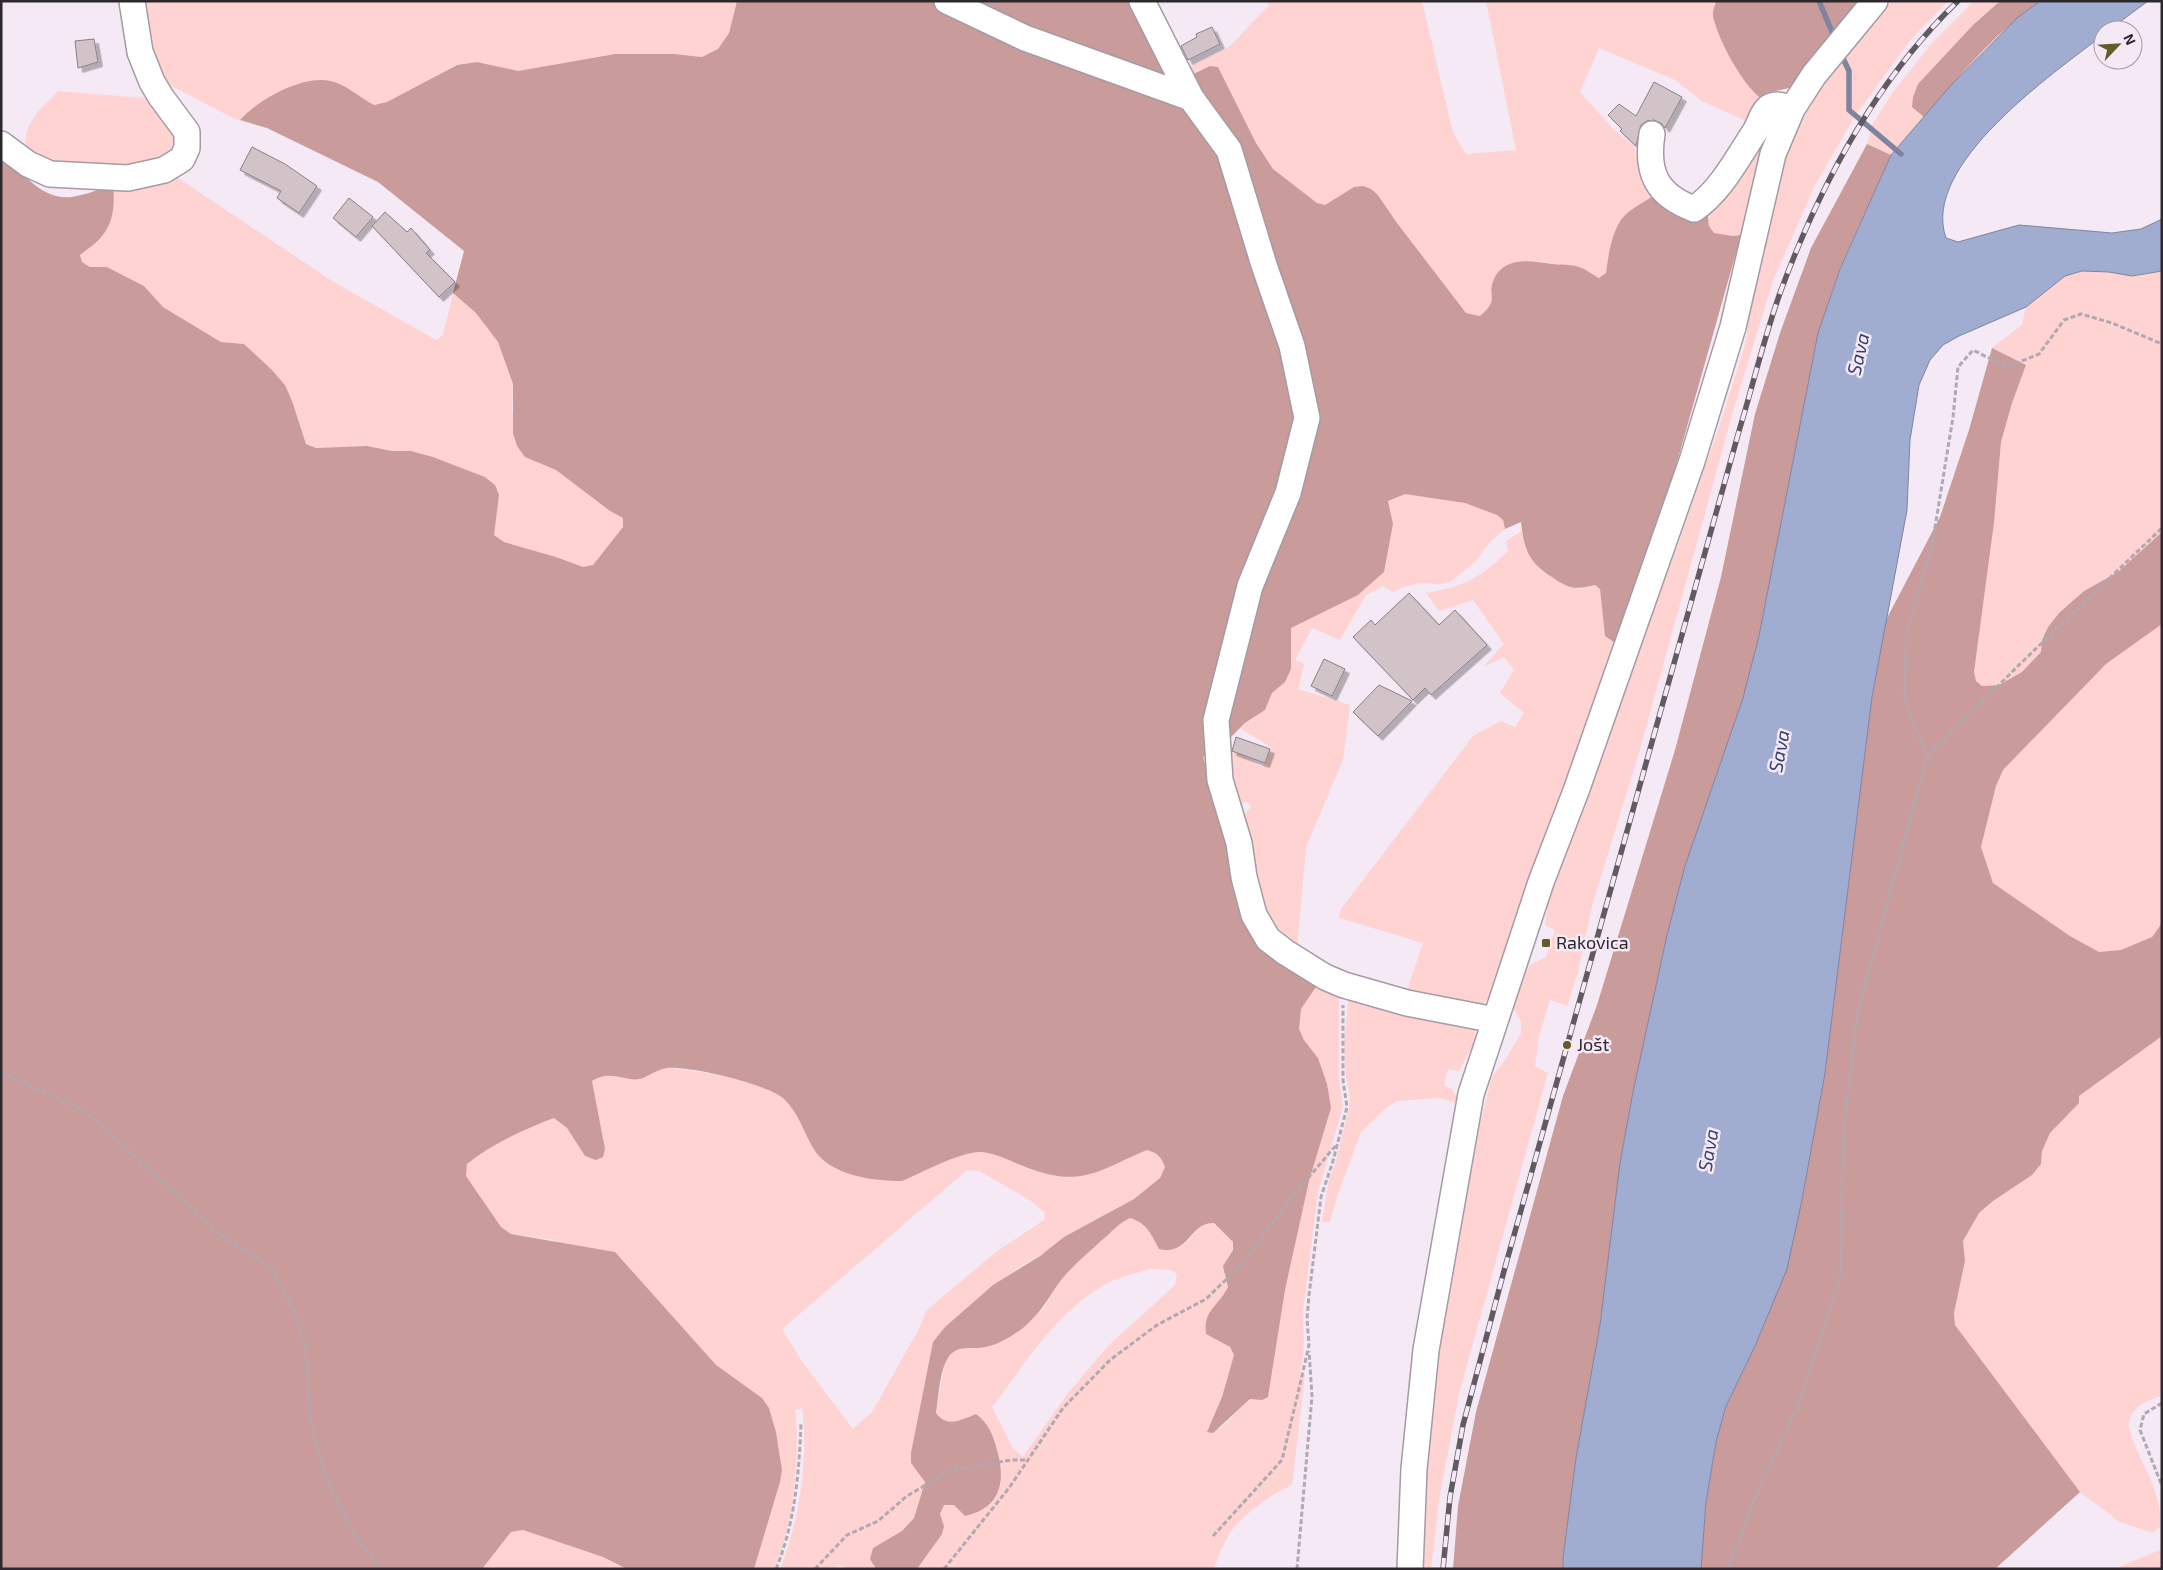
<svg xmlns="http://www.w3.org/2000/svg" width="2163" height="1570" viewBox="0 0 2163 1570" font-family="'Exo 2',sans-serif">
	<defs>
		<filter id="shadow"><feDropShadow dx="4.5" dy="4.5" stdDeviation="0" flood-color="#0004"/></filter>
	</defs>
	<rect width="100%" height="100%" fill="#f4e9f4"/>
	<!-- green -->
	<path fill="#fed3d2" fill-rule="evenodd" d="M137,1H737L729,33L718,49L702,57L674,54H615L518,71L477,62L456,65L387,102L374,105L361,98L251,109L240,120L235,119L158,79Z
		M1266,1H1422L1453,133L1466,154L1516,150L1486,1H1716L1713,15L1762,99L1746,121L1702,101L1675,80L1599,48L1580,92L1613,129L1634,146L1644,184L1653,196C1643,203 1625,211 1619,223C1611,237 1608,257 1606,273L1599,278L1579,267L1536,261L1493,282C1493,300 1494,304 1480,316L1466,313L1397,223L1378,194L1354,187L1325,205L1317,203L1273,169L1256,143L1223,77L1200,69L1191,75L1188,67L1229,47L1269,5Z
		M1892,1H1948L1912,38L1855,116L1815,185L1773,281L1734,408L1641,746L1592,906L1578,972L1567,1006L1550,1000L1539,1036L1535,1066L1548,1073L1459,1394L1440,1494L1431,1569H1420L1421,1509L1441,1323L1463,1189L1492,1077L1505,1060L1521,1033V1021L1510,1004L1530,965L1546,957L1555,930L1545,925L1550,888L1673,558L1719,427L1745,345L1759,251L1777,180L1799,125L1820,90Z
		M1974,1H2000L1973,25L1918,84L1912,106L1924,117L1891,155L1867,144L1872,125L1893,92L1932,43Z
		M58,91L156,99L173,121L180,149L158,167L80,169L38,159L25,146C26,119 41,109 58,91Z
		M1768,129L1770,132L1760,153L1741,235L1733,236L1714,233L1709,226L1707,209Z
		M172,174L332,281L436,340L443,335L453,293L476,313L498,342L513,384L512,408L517,446L525,456L556,470L610,511L623,518V527L593,565L583,568L556,557L504,542L493,535L499,495L485,477L433,457L411,451H392L367,446L316,448L306,443L285,385L271,369L244,344L222,342L163,307L144,286L107,267H90L82,262L80,255C107,233 117,222 113,185Z
		M2082,271L2109,272L2132,276L2162,271V532L2118,572L2084,591L2059,613L2048,627L2042,640L2041,652L2022,672L1999,685L1982,686L1976,681L1974,672L1994,523L2001,442L2012,403L2026,365L1992,348L2022,325L2026,307L2065,276Z
		M1405,494C1428,497 1486,502 1501,518C1504,521 1504,525 1505,529L1490,542L1476,561L1450,582L1439,584L1420,583L1404,587L1393,592L1383,586L1366,595L1340,640L1312,628L1295,660L1304,664L1298,689L1350,705L1343,760L1306,847L1297,950L1269,928L1240,822L1251,806L1246,801L1238,808L1218,802L1203,757L1220,748L1225,743L1262,767L1272,748L1240,728L1265,710L1272,693L1285,682L1291,669V628L1358,595L1384,572L1393,524L1388,501Z
		M1522,531L1526,551L1579,589L1595,585L1600,589L1605,636L1615,643L1588,724L1553,816L1492,995L1478,1008L1405,996L1423,943L1339,918L1341,909L1473,736L1501,721L1515,727L1524,713L1500,693L1514,670L1504,657L1483,667L1504,644L1473,600L1439,611L1426,593C1463,587 1481,578 1508,551L1506,541Z
		M2162,624V923L2152,937L2121,950L2099,952L2070,936L1993,883L1981,847L1996,786L2003,770L2106,664Z
		M1320,981L1337,988L1339,999V1080L1343,1107L1318,1192L1303,1311L1304,1347L1300,1374H1305L1292,1485C1273,1493 1249,1511 1235,1526C1225,1538 1219,1554 1214,1569H917L944,1526L940,1514L944,1505H954L965,1516C985,1508 995,1505 1001,1483L961,1420C949,1422 944,1423 936,1413L945,1362L952,1353L963,1348H985L1006,1340L1043,1309L1056,1286L1078,1259L1102,1241L1116,1225L1130,1217C1147,1223 1151,1234 1159,1249C1164,1249 1170,1250 1175,1249C1192,1246 1194,1222 1213,1223L1233,1242C1233,1250 1231,1251 1228,1258C1223,1268 1225,1278 1228,1287L1206,1334L1230,1347L1234,1355L1222,1397L1208,1432L1221,1428L1250,1399L1262,1400L1268,1397L1285,1290L1309,1181L1331,1108L1318,1058L1304,1040L1299,1029L1301,1009ZM1150,1269L1171,1270L1177,1274L1175,1285L1108,1346L1068,1393L1023,1457L1013,1448L992,1407C1027,1362 1057,1309 1110,1282C1122,1276 1137,1273 1150,1269Z
		M1349,992L1473,1027L1477,1038L1459,1071L1448,1069L1444,1086L1452,1089L1457,1098V1103L1439,1098L1397,1101L1385,1109L1361,1132L1336,1200L1330,1222H1322L1329,1179L1335,1165L1349,1108L1350,1097L1346,1078L1344,1044Z
		M2162,1036V1396C2145,1400 2124,1411 2130,1432C2140,1464 2163,1491 2160,1527L2152,1533L2120,1522L2080,1492L1960,1332L1955,1325L1954,1313L1965,1261L1963,1241L1979,1213L1993,1201L2032,1175L2041,1164L2042,1151L2050,1133L2079,1096Z
		M670,1068C701,1072 757,1078 782,1097C798,1109 806,1134 815,1151L902,1181C921,1173 962,1151 981,1152C997,1153 1016,1164 1031,1169C1083,1188 1101,1169 1147,1150C1158,1153 1161,1157 1165,1167L1160,1178L1134,1199L1018,1268L945,1327L911,1463L925,1482L914,1518L902,1531L873,1548V1566L876,1569H845L841,1566L823,1569H780C799,1521 809,1460 802,1408L795,1410C801,1454 793,1528 774,1569H754L780,1482V1454L776,1432L769,1408L762,1398L727,1374L554,1240L512,1234L501,1227L466,1176L467,1164C493,1143 523,1130 554,1118L567,1128L585,1156L605,1149L592,1081L601,1075L642,1079L654,1071ZM967,1170L979,1171L1030,1200L1045,1213L1044,1220L996,1252L927,1310L919,1329L872,1412L853,1429L803,1363L782,1329Z
		M523,1530L603,1557L627,1569H482L511,1532Z
		M2162,1549V1569H2115Z"/>
	<!-- forest -->
	<path fill="#c99b9a" d="M737,1H1138L1191,75L1210,66L1218,67L1256,143L1273,169L1317,203L1325,205L1354,187L1363,186L1371,189L1378,195L1397,223L1466,313L1480,316C1501,298 1486,296 1494,279C1505,256 1531,261 1552,264C1560,265 1571,264 1579,267C1586,269 1593,275 1599,278L1606,273C1608,257 1611,237 1619,223C1625,211 1643,203 1653,196L1686,220L1707,209L1709,226L1714,233L1733,236L1741,235L1670,487L1615,643L1605,636L1600,589L1595,585C1575,590 1569,589 1552,577C1528,562 1524,549 1521,522L1505,529L1503,520L1497,515L1465,503L1405,494L1388,501L1393,524L1384,572L1358,595L1291,628V669L1285,682L1272,693L1265,710L1245,723L1220,748L1203,757L1230,838L1247,921L1320,981L1301,1009L1299,1029L1304,1040L1318,1058L1327,1084L1331,1108L1309,1181L1285,1290L1268,1397L1262,1400L1250,1399L1213,1433L1207,1432L1222,1397L1234,1355L1230,1347L1206,1334C1203,1310 1218,1307 1228,1287L1223,1266L1233,1250V1242L1214,1223C1189,1222 1190,1256 1159,1249C1151,1234 1147,1223 1130,1218C1116,1225 1113,1231 1101,1241C1085,1256 1069,1268 1056,1287C1044,1305 1040,1313 1023,1328C1012,1336 1000,1344 986,1347C974,1350 960,1344 950,1355C939,1369 939,1396 936,1413C947,1428 961,1420 976,1414C989,1424 993,1435 997,1450C1006,1482 1001,1508 965,1516L954,1505H944L940,1514L944,1526L942,1534L917,1569H876L870,1559L873,1548L902,1531L914,1518L925,1482L911,1463V1453L933,1342L945,1327L993,1285L1040,1256L1064,1237L1134,1199L1160,1178L1165,1167C1161,1157 1158,1153 1147,1150C1101,1169 1083,1188 1031,1169C1016,1164 997,1153 981,1152C962,1151 921,1173 902,1181C873,1181 830,1176 813,1148C804,1132 798,1112 784,1099C768,1084 690,1066 667,1068C657,1070 652,1074 643,1078C628,1084 611,1068 592,1081L605,1149L603,1157L596,1160L585,1156L567,1128L554,1118C523,1130 493,1143 467,1164L466,1176L501,1227L511,1234L615,1252L716,1365L762,1398L769,1408L776,1432L782,1470L780,1482L754,1569H627L603,1557L523,1530L511,1532L482,1569H1V150C21,170 40,201 72,197C85,195 100,189 113,185C115,202 114,223 102,236C97,243 87,249 80,255L82,262L90,267H107L144,286L163,307L221,342L244,344L271,369L285,385L292,401L306,444L316,448L367,446L392,451H411L433,457L485,477L495,485L499,495L494,535L504,542L556,557L583,567L593,565L623,527V518L610,511L556,470L525,457L517,446L513,433V384L498,342L476,313L453,293L464,251L378,182L267,128L240,120C258,100 302,75 330,81C346,84 360,98 374,105L387,102L457,65L477,62L518,71L615,54H674L702,57L718,49L729,33Z
		M1716,1H1859L1789,88L1766,93L1762,99C1743,86 1718,40 1713,16C1712,12 1715,6 1716,1Z
		M2000,1H2040C1996,32 1959,76 1924,117L1912,107L1913,97L1918,84L1973,25Z
		M1867,144L1891,155L1840,268L1818,333L1759,636L1743,698L1685,866L1667,935L1633,1092L1620,1163L1600,1325L1576,1458L1563,1558V1569H1453L1458,1506L1476,1412L1563,1096L1597,1005L1675,750L1721,577L1755,414L1780,333L1811,248Z
		M1992,348L2026,365L2012,403L2001,442L1994,523L1974,672L1976,681L1982,686L1999,685L2022,672L2041,652L2042,640L2048,627L2059,613L2084,591L2118,572L2162,532V624L2106,664L2003,770L1996,786L1981,847L1993,883L2070,936L2099,952L2121,950L2152,937L2162,923V1036L2079,1096V1103L2050,1133L2042,1151L2041,1164L2032,1175L1993,1201L1979,1213L1963,1241L1965,1261L1954,1313L1955,1325L2080,1492L1995,1569H1701L1706,1502L1716,1442L1726,1406L1755,1346L1770,1309L1795,1231L1802,1200L1825,1073L1872,697L1886,620L1940,517L1969,430Z"/>
	<!-- water -->
	<path fill="#a1acd1" stroke="#7e84a0" d="M2040,1H2148L2109,30H2103V35C2054,73 1920,165 1946,238L1958,242L2019,225L2112,233L2141,229L2162,219V271L2132,276L2109,272L2082,271L2065,276L2026,307L1959,336L1943,345L1930,360L1919,385L1910,440L1907,510L1872,697L1825,1073L1802,1200L1787,1269L1755,1346L1726,1406L1716,1442L1706,1502L1701,1569H1563V1558L1576,1458L1600,1325L1620,1163L1633,1092L1667,935L1685,866L1743,698L1759,636L1818,333L1840,269L1891,155L1951,85L2017,18Z"/>
	<g fill="none" stroke-linecap="round" stroke-linejoin="round">
		<!-- stream -->
		<path stroke="#7e84a0" stroke-width="5.5" d="M1819,1L1835,39
			M1840,52L1849,71V110L1901,154"/>
	</g>
	<!-- building -->
	<path fill="#d1c3c8" stroke="#8c7f84" filter="url(#shadow)" d="M1212,27L1220,44L1188,60L1181,46L1197,37L1196,34Z
		M94,39L98,62L78,68L75,41Z
		M1654,82L1682,97L1665,128L1661,123L1654,120L1647,121L1641,125L1636,146L1620,131L1622,129L1608,115L1619,104L1636,116Z
		M252,147L285,164L317,186L299,213L277,198L281,191L240,170Z
		M349,198L373,217L356,237L333,218Z
		M385,212L407,232L411,228L430,250L426,253L455,282L439,297L372,226Z
		M1409,593L1439,625L1455,610L1487,645L1431,695L1425,688L1413,700L1353,637L1371,620L1375,625Z
		M1324,659L1345,669L1332,696L1311,686Z
		M1379,685L1412,701L1378,736L1353,712Z
		M1236,737L1270,749L1265,763L1232,751Z"/>
	<g fill="none" stroke-linecap="round" stroke-linejoin="round">
		<!-- minor casing -->
		<g stroke="#a49ba4" stroke-width="28">
			<path id="minor" d="M947,1L1025,38L1191,98
				M1142,1L1191,98L1229,150L1264,265L1292,346L1307,418L1288,493L1250,586L1216,720L1220,780L1239,843L1244,877L1254,915L1268,939L1285,952L1325,977L1344,985L1407,1003L1495,1020
				M1652,134C1646,172 1656,195 1694,209C1721,191 1738,157 1756,130C1759,124 1762,114 1767,109C1774,102 1784,106 1792,109
				M1,144L28,164L50,174L128,178L164,170L182,159L187,148V132L161,97L152,82L140,52L132,1
				M1410,1569L1414,1469L1426,1350L1471,1094L1541,882L1576,791L1692,461L1733,327L1773,154L1792,109L1814,75L1875,1"/>
		</g>
		<!-- path -->
		<path stroke="#b1a9b1" stroke-width="3" stroke-dasharray="5 2.5" stroke-linecap="butt" d="M1927,757L2022,662L2162,528
			M1,1072L86,1112L222,1236L271,1267L293,1308L306,1346L310,1419L325,1476L351,1529L381,1569
			M2162,1403L2144,1414L2140,1430L2162,1486
			M1213,1536L1282,1460L1298,1393L1309,1345L1307,1319L1309,1295L1321,1197L1333,1161L1347,1107L1343,1080V1005
			M776,1569C795,1523 799,1473 801,1424
			M815,1569L847,1535L878,1521L907,1496L951,1470L1011,1460H1027
			M944,1569L1009,1488L1063,1408L1110,1360L1157,1325L1206,1299L1242,1264L1292,1197L1337,1144
			M1297,1569L1312,1396L1309,1351
			M1728,1569L1754,1500L1799,1403L1840,1277L1844,1128L1857,1015L1927,757L1904,698L1907,632L1932,546L1953,417L1958,367L1973,350L2007,367L2039,354L2064,320L2081,314L2112,323L2162,344"/>
		<!-- minor -->
		<use href="#minor" stroke="#fff" stroke-width="25"/>
		<!-- rail casing -->
		<g stroke="#615b61" stroke-width="5.5">
			<path id="rail" d="M1443,1569L1450,1497L1463,1425L1504,1271L1739,431C1753,385 1764,338 1780,293C1819,187 1876,80 1958,1"/>
		</g>
		<!-- rail -->
		<use href="#rail" stroke="#f4e9f4" stroke-width="4" stroke-dasharray="11" stroke-linecap="butt"/>
	</g>
	<!-- markers -->
	<g fill="#635b28" stroke="#f4e9f4" stroke-width="2">
		<rect x="1541" y="938" width="10" height="10" rx="2.5"/>
		<circle cx="1567" cy="1045" r="5"/>
	</g>
	<g text-anchor="middle" stroke-width="5" stroke-linejoin="round" paint-order="stroke">
		<!-- poi labels -->
		<g font-size="18" fill="#2c282c" stroke="#f4e9f4" text-anchor="start">
			<text x="1556" y="949">Rakovica</text>
			<text x="1577" y="1051">Jošt</text>
		</g>
		<!-- water labels -->
		<g font-size="19" font-style="italic" fill="#344071" stroke="#f4e9f4">
			<text transform="translate(1858 354) rotate(-77)" y="7">Sava</text>
			<text transform="translate(1779 751) rotate(-79)" y="7">Sava</text>
			<text transform="translate(1708 1150) rotate(-80)" y="7">Sava</text>
		</g>
	</g>
	<!-- border -->
	<rect width="2163" height="1570" fill="none" stroke="#2c282c" stroke-width="5"/>
	<!-- north arrow -->
	<g transform="translate(2118 45) rotate(65)"><circle r="24" fill="#f4e9f4" stroke="#a49ca4"/>
	<path d="M0-4L9 19L0 12L-9 19Z" fill="#635b28"/>
	<text y="-8" font-size="14" font-weight="bold" text-anchor="middle" fill="#2c282c">N</text>
	</g>
</svg>
